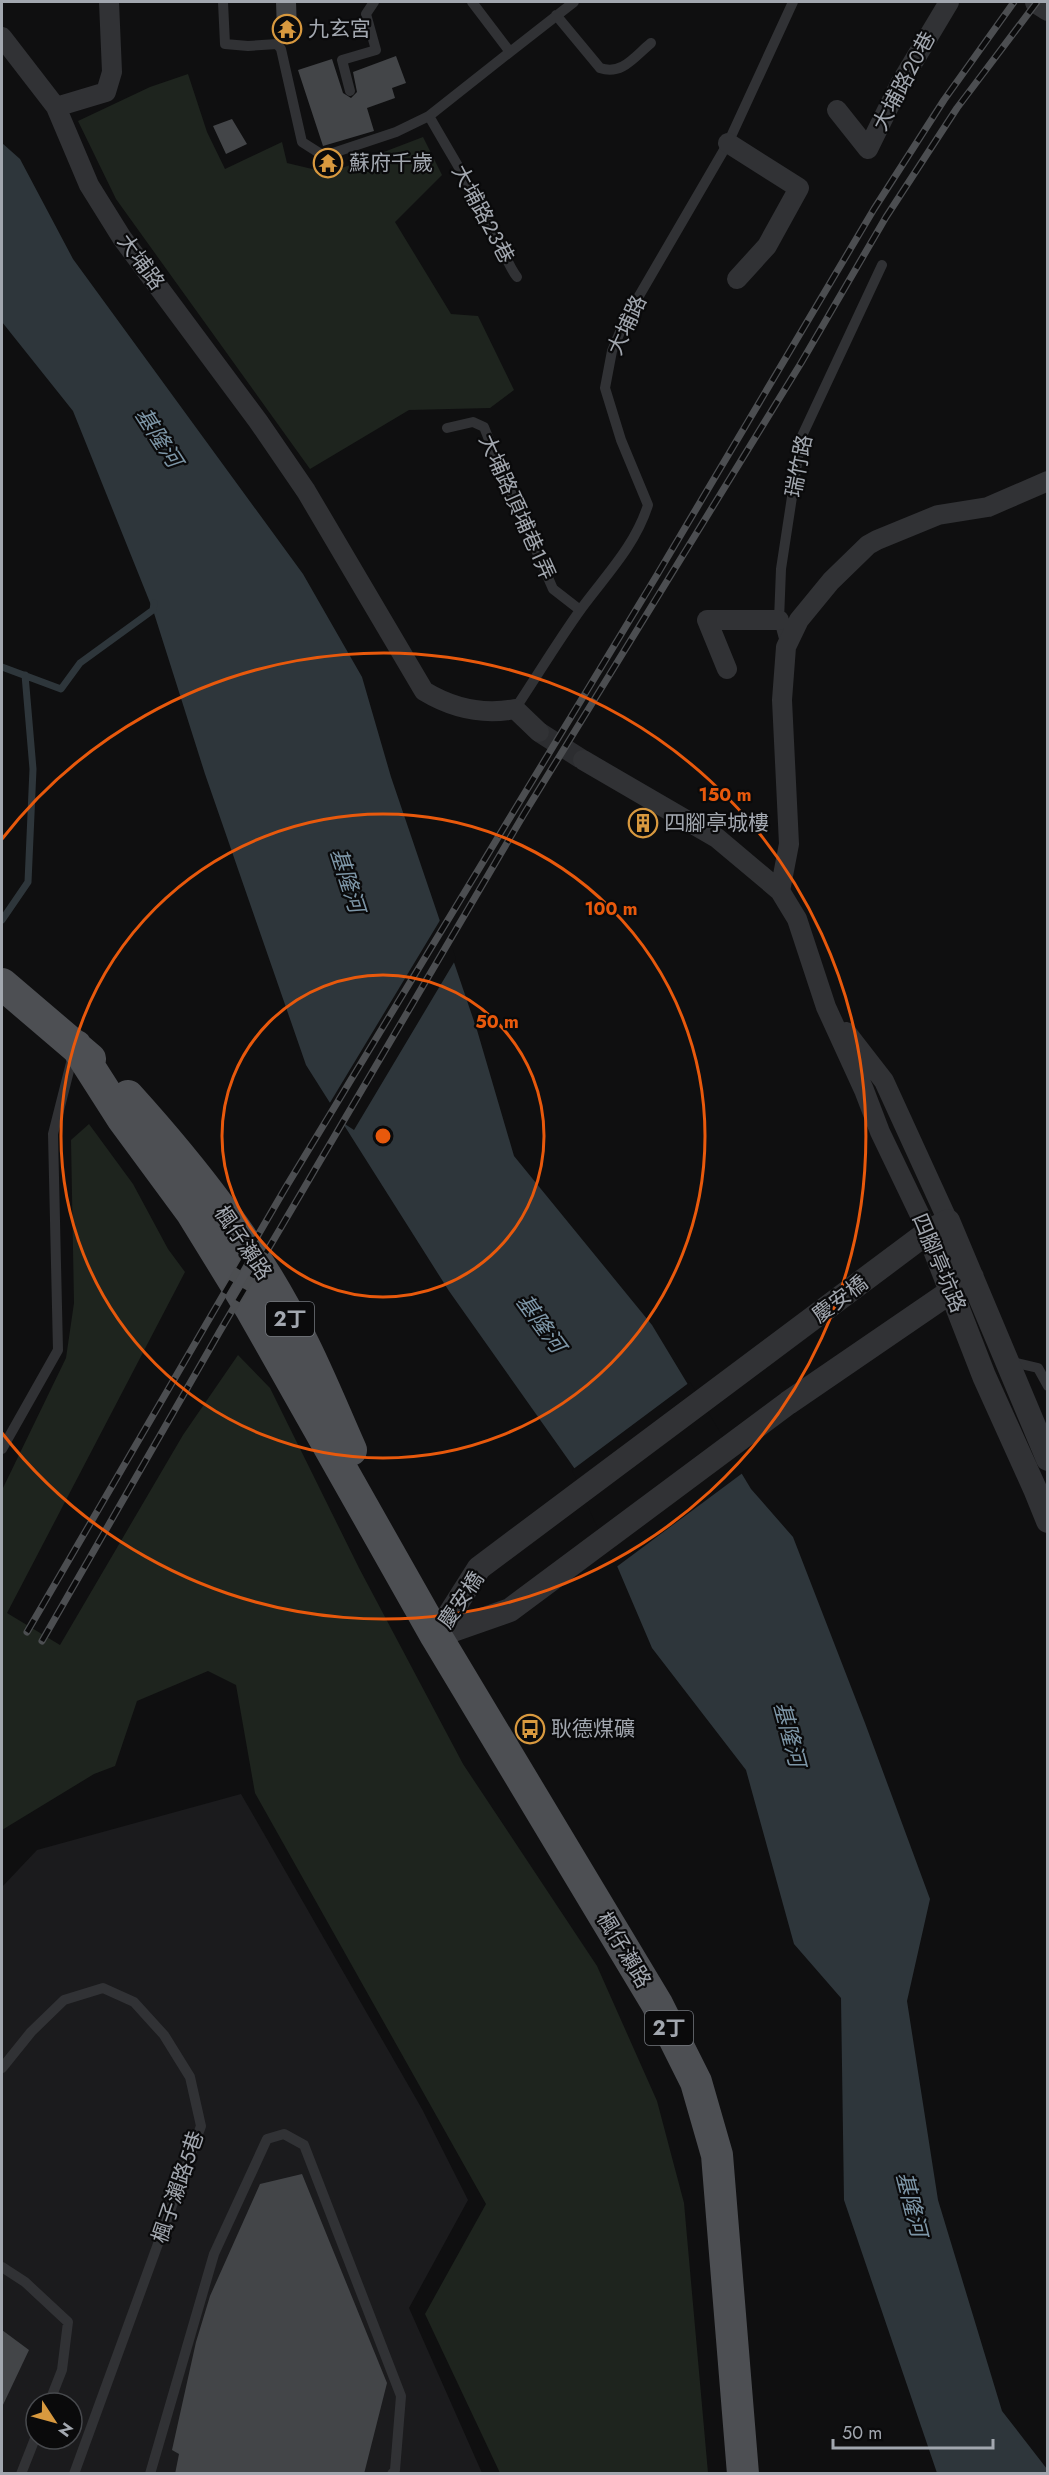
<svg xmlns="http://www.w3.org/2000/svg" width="1049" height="2475" viewBox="0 0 1049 2475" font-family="Jost,'Noto Sans TC',sans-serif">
	<rect width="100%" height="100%" fill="#0f0f10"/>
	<!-- built -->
	<path fill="#1b1b1d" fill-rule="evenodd" d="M241,1794L422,2109L468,2200L409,2308L482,2473L2,2474V1887L37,1850ZM36,2403H72V2439H36Z"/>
	<!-- green -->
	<path fill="#1e241e" d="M188,74L207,132L225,169L282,142L287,163L329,173L423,137L442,175L395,222L451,314L478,316L514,390L490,408L409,410L310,469L116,199L78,121L150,87Z
		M89,1124L133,1184L168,1249L185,1272L7,1613L60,1645L183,1435L238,1355L270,1388L359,1568L463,1764L597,1966L657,2101L684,2203L708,2473H500L425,2314L486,2204L255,1793L236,1685L208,1671L137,1701L115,1766L94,1774L2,1830V1490L66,1358L74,1303L71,1140Z"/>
	<!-- water -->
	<path fill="#2e363b" d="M2,143L20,159L73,259L303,574L362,677L391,777L477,1030L514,1156L652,1325L751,1489L793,1537L865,1723L930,1899L907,2001L938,2200L1002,2411L1047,2469V2473H937L844,2200L841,1998L794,1944L746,1770L652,1648L577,1472L449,1291L306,1065L205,774L153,610L73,411L2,322Z"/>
	<!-- pier -->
	<path fill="#0f0f10" d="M442,917L456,959L354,1130L337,1119L328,1106Z
		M690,1382L744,1472L615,1568L572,1470Z"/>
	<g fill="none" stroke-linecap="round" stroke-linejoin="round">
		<!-- stream -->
		<path stroke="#2e363b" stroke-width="7" d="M2,667L61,689L80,663L153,610L154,603
			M2,920L28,882L33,769L25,675"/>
	</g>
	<!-- building -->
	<path fill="#434548" d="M276,2H296L297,30L277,31Z
		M396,56L406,83L392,88L395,98L367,108L374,131L323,146L298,70L332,59L343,93L351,98L357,92L353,72Z
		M232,119L247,144L226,154L213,126Z
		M302,2174L387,2383L364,2474H175L179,2454L172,2450L196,2342L210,2296L260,2184Z
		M2,2330L29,2350L2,2407Z"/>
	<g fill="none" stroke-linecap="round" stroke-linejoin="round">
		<!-- minor-tunnel -->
		<path stroke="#2c2d30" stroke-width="20" stroke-dasharray="20 10" stroke-linecap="butt" d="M539,732L583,760"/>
		<!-- service -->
		<path stroke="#313235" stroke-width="10" d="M223,2L225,44L248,46L277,44L281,49L302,142L324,156L396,132L429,116
			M472,2L510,52L574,2
			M556,15L600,68C622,76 635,56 651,43
			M510,52L429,116C450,153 473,190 493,228C502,245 506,263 517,277
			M350,91L342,60L376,50L366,14L374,2
			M447,428L473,422L484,427L501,470L553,589L580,610
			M786,646L779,620L781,569L801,438L882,265
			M515,709C537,676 558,641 581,609C606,575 635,546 648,505L621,440L605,388L612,351L625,320L728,143L793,2
			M1008,1361L1038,1368L1048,1386
			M2,1449L58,1350L53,1134L73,1055
			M2,2068L31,2032L64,2000L103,1988L134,2002L164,2035L190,2077L201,2126L74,2474
			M2,2267L25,2282L68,2322L62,2370L49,2403
			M21,2474L36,2436
			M150,2474L214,2254L267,2139L284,2134L304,2145L401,2396L395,2470L392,2474"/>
		<!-- minor -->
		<path stroke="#313235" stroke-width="20" d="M2,37L56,107L89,185L122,238L258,421L306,491L424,691C452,708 483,715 515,709L539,732
			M56,107L106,92L112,72L109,2
			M837,110L868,149L900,84L949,2
			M728,143L799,188L767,246L737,279
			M727,669L707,620H779
			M583,760L717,838L780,891L797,919L826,1007L864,1090L880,1132L928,1232
			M780,891L789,844L782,700L786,647L799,620L831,581L868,545L877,540L938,515L988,507L1048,481
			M846,1032L884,1081L948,1221"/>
		<!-- tertiary -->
		<path stroke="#313235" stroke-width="24" d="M1037,2L1048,9
			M928,1232L984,1376L1035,1489L1048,1521
			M436,1636L479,1568L928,1232L948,1221L1048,1459
			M436,1636L510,1610L788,1403L972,1277"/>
		<!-- primary -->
		<path stroke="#4d4f53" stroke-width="32" d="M2,984L90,1059
			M76,1046L122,1118L192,1213L251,1309L436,1636L657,2004L696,2082L717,2155L743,2474
			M128,1096C194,1169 256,1248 300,1337C319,1374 334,1412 351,1450"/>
		<!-- rail casing -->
		<g stroke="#4c4e51" stroke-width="7">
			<path id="rail" d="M27,1632L286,1187L657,575L874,209L944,100L1014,2
				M42,1641L220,1331L524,814L801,363L886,217L957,108L1037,2"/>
		</g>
		<!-- rail -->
		<use href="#rail" stroke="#0a0a0b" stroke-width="4.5" stroke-dasharray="14" stroke-linecap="butt"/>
	</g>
	<!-- distance rings -->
	<g fill="none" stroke="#e8590c" stroke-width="3">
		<circle cx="383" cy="1136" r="161"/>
		<circle cx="383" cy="1136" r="322"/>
		<path d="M2 839A483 483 0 1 1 2 1433"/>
	</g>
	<!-- icons -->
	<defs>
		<g id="temple-ring" transform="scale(1.5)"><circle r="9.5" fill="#0a0a0b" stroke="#d8993f" stroke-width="1.5"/><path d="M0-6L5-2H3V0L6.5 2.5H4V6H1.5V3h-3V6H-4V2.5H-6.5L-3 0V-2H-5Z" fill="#d8993f"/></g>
		<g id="building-ring" transform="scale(1.5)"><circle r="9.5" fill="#0a0a0b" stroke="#d8993f" stroke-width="1.5"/><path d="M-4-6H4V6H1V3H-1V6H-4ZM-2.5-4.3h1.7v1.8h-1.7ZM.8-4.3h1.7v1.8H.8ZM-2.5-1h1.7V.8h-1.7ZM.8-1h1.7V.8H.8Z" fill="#d8993f"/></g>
		<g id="bus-ring" transform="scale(1.5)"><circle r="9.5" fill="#0a0a0b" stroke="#d8993f" stroke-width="1.5"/><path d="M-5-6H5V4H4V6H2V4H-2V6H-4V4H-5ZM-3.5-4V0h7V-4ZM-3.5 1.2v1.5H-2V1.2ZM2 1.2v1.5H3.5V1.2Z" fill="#d8993f"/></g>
	</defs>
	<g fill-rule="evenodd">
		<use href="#temple-ring" x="287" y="29"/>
		<use href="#temple-ring" x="328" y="163"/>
		<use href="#building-ring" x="643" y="823"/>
		<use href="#bus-ring" x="530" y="1729"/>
	</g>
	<g text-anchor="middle" stroke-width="4.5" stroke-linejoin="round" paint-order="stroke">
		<!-- shield labels -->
		<g fill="#0a0a0b" stroke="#74787e" stroke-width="1.5">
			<rect x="266" y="1302" width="48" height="34" rx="4.5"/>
			<rect x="645" y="2011" width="48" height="34" rx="4.5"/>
		</g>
		<g font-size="20" font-weight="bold" fill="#a2a7af">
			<text x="290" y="1326">2丁</text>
			<text x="669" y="2035">2丁</text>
		</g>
		<!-- poi labels -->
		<g font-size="21" fill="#a2a7af" stroke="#0a0a0b" text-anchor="start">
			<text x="308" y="36">九玄宮</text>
			<text x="349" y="170">蘇府千歲</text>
			<text x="664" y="830">四腳亭城樓</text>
			<text x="551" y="1736">耿德煤礦</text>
		</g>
		<!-- street labels -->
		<g font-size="21" fill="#a2a7af" stroke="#0a0a0b">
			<text transform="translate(904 81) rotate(-62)" y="7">大埔路20巷</text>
			<text transform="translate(483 214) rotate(62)" y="7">大埔路23巷</text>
			<text transform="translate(141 262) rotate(54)" y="7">大埔路</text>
			<text transform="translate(627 325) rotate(-65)" y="7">大埔路</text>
			<text transform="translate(799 466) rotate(-79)" y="7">瑞竹路</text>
			<text transform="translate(517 507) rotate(66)" y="7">大埔路頂埔巷1弄</text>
			<text transform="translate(243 1243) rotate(56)" y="7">楓仔瀨路</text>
			<text transform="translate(939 1263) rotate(67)" y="7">四腳亭坑路</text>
			<text transform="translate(840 1299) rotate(-37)" y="7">慶安橋</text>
			<text transform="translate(461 1600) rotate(-56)" y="7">慶安橋</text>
			<text transform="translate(624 1950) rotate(59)" y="7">楓仔瀨路</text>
			<text transform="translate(178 2187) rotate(-71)" y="7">楓子瀨路5巷</text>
		</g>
		<!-- water labels -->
		<g font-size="22" font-style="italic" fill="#7d96a7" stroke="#0a0a0b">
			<text transform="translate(159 437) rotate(57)" y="8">基隆河</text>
			<text transform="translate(348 880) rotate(72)" y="8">基隆河</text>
			<text transform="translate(541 1323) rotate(54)" y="8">基隆河</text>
			<text transform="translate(790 1734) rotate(75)" y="8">基隆河</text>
			<text transform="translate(912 2204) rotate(76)" y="8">基隆河</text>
		</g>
	</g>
	<circle cx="383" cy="1136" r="9" fill="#e8590c" stroke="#0a0a0b" stroke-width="3"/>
	<g font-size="18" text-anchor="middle" font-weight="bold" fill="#e8590c" stroke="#0a0a0b" stroke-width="4.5" stroke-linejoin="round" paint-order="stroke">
		<text x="725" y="801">150 m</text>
		<text x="611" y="915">100 m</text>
		<text x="497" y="1028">50 m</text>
	</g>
	<!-- border -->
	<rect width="1049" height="2475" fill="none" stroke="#a2a7af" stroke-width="6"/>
	<!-- north arrow -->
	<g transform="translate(54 2421) rotate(126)"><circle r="28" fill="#0a0a0b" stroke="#47494d" stroke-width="1.5"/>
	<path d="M0-4.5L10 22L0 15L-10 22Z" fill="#d8993f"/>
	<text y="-9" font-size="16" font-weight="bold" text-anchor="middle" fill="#a2a7af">N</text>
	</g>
	<!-- scale -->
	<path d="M833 2439v9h160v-9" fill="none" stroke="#a2a7af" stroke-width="3"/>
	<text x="842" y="2439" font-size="18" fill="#a2a7af" stroke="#0a0a0b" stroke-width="4.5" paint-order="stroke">50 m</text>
</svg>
